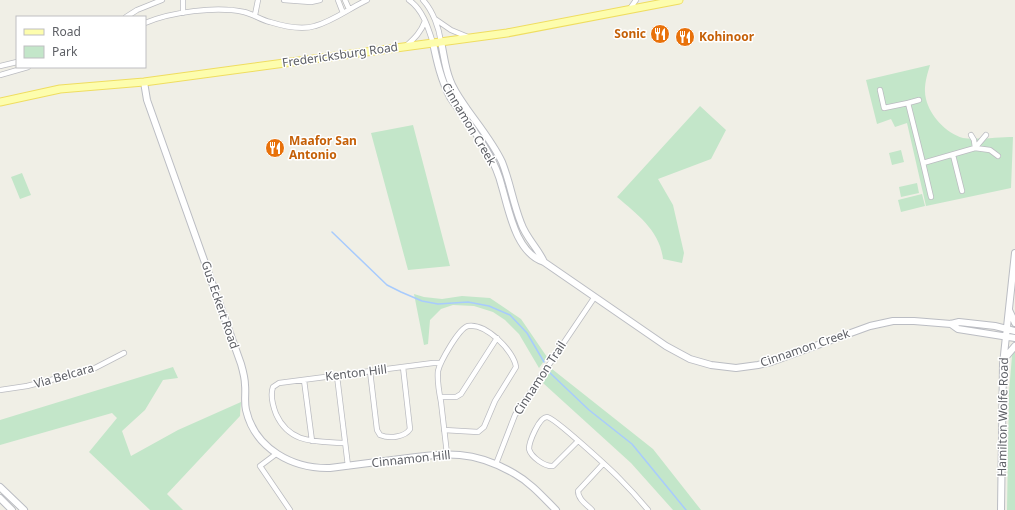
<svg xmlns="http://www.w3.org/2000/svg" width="1015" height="510" viewBox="0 0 1015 510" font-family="'Noto Sans',sans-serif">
	<rect width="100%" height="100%" fill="#f0efe6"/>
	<!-- green -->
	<path fill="#c3e6c9" d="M930,65C927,75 923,88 926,99C930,116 946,133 963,138C974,140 1001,137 1013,137L1011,188L926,206L907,123L895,127L891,119L877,124L866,80Z
		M700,106L726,130L711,159L658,179L673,205L684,253L682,263L663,259C660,231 637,214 617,197Z
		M413,125L450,266L408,270L371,133Z
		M901,150L904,162L892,165L889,153Z
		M22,173L31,195L20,199L11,177Z
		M917,183L919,193L901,197L899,187Z
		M922,194L925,206L901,212L898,200Z
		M414,294L424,297L442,299L462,296L490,298L521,319L547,357L539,368L519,334L505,320L493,312L474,306L453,305L441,309L430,320L428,344L424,345Z
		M1015,349V510H1007L1009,392L1012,356Z
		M173,367L178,378L163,380L145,410L122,431L131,456L178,430L241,402L240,416L167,494L183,510H150L89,452L117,418L112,413L0,445V420Z
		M552,369L653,449L701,510H673L631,463L543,383Z"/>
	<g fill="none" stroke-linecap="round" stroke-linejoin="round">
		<!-- stream -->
		<path stroke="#a8cbfd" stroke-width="1.5" d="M332,232L387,285L401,292L422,301L438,304L468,302L489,306L510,315L527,333L544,362
			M549,372L589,410L632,444L686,510"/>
		<!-- street casing -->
		<g stroke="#bbbcc1" stroke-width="6">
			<path id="street" d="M183,0V13
				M284,0L311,2L320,0
				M338,0L343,13
				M345,0L349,9
				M409,0C423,10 428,27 433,43
				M423,0C433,11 439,28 441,42
				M629,10L636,0
				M255,15L258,0
				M126,17L137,10L162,0
				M435,19L451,30L468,37
				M145,23C171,12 216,6 244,12C253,14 261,20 270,22C283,26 302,30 315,26C333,21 350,8 367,0
				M406,46C415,38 421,32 425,21
				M0,66L17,62
				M0,75L28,67
				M880,90L884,108L908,103L923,163
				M908,103L919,100
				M971,135L974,140L975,148
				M975,148L986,135
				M953,155L962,191
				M931,197L923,163L975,148L990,150L998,156
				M370,371L377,430L380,435C390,439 405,437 410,429L403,367
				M337,376L348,466
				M304,380L312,441
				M0,390L27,386L86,371L95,368L124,353
				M440,397H456L461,394L497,338
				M444,430L478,432L484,427L495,401L516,367C514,351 486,323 468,326C459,328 440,362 438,371C437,381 439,392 441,402C443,419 445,436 447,454
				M578,441L553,466C545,467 531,457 529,449C529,442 539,417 547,417C554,417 611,470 619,478C629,488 639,499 648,510
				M345,443C317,441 290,445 276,414C273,406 270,395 273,387L279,383L433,363H440
				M276,454L260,466L290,510
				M496,464L515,415L594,298
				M592,510C586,504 578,499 578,491L603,464"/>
		</g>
		<!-- secondary casing -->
		<g stroke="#bbbdc3" stroke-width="8">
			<path id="secondary" d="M441,42C444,55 445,68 450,80C454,91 461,100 467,109C479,126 493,143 502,162C510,182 513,203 521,223C526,238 538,248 544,262
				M433,43C437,62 441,80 450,97C462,115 477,133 488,153C494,163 499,175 502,187C509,211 516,253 544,262L666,346L690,359L711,365L736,368L758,365L771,362L870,326L893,321H914L951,324L959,322L995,326L1015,331
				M144,82L147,100L241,364C243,371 245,378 245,385C246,393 244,401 246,410C255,449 293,469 330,468C354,465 377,462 400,459C446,453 473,449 515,474C531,483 543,497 556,510
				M1009,310L1015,323
				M951,324L958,329L1015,338
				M1004,359L1015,346
				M0,487L24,510
				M0,498L12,510
				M1001,510L1003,364L1015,253"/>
		</g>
		<!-- primary casing -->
		<g stroke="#efdd60" stroke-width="9">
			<path id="primary" d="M0,102L60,89L144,82L507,33L679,0"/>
		</g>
		<!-- street -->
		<use href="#street" stroke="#fff" stroke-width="4.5"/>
		<!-- secondary -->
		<use href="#secondary" stroke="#fff" stroke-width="6"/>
		<!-- primary -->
		<use href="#primary" stroke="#fdfdad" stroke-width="7"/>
	</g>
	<!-- icons -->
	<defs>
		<g id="restaurant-disc" transform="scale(1)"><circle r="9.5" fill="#e8710a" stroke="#fff"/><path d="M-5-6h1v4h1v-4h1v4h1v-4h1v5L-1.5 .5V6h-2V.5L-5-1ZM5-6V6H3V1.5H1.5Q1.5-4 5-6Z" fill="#fff"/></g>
	</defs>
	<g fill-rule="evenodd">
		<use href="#restaurant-disc" x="660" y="34"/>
		<use href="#restaurant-disc" x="685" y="37"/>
		<use href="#restaurant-disc" x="275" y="148"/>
	</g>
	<g text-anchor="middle" stroke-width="3" stroke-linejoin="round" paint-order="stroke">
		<!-- food labels -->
		<g font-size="12" font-weight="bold" fill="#c56008" stroke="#fff" text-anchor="start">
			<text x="646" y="38" text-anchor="end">Sonic</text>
			<text x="699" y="41">Kohinoor</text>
			<text x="289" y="145">Maafor San<tspan x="289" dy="14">Antonio</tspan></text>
		</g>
		<!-- street labels -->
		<g font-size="12" fill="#5e6066" stroke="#fff">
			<text transform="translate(340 55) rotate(-8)" y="4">Fredericksburg Road</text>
			<text transform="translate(469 124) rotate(59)" y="4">Cinnamon Creek</text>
			<text transform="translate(220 305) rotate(71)" y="4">Gus Eckert Road</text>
			<text transform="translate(805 348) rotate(-19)" y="4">Cinnamon Creek</text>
			<text transform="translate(356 373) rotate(-7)" y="4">Kenton Hill</text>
			<text transform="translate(64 376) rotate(-16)" y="4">Via Belcara</text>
			<text transform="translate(540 378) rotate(-57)" y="4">Cinnamon Trail</text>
			<text transform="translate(1003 417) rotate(-89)" y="4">Hamilton Wolfe Road</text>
			<text transform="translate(411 459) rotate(-6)" y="4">Cinnamon Hill</text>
		</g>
	</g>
	<!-- legend -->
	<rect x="16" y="16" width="130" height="52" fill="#ffffff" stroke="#bfbfc2"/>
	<rect x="24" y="29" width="20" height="6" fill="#fdfdad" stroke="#bfbfc2"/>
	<text x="52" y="36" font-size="12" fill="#5e6066">Road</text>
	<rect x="24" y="46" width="20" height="12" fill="#c3e6c9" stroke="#bfbfc2"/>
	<text x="52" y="56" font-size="12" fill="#5e6066">Park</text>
</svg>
